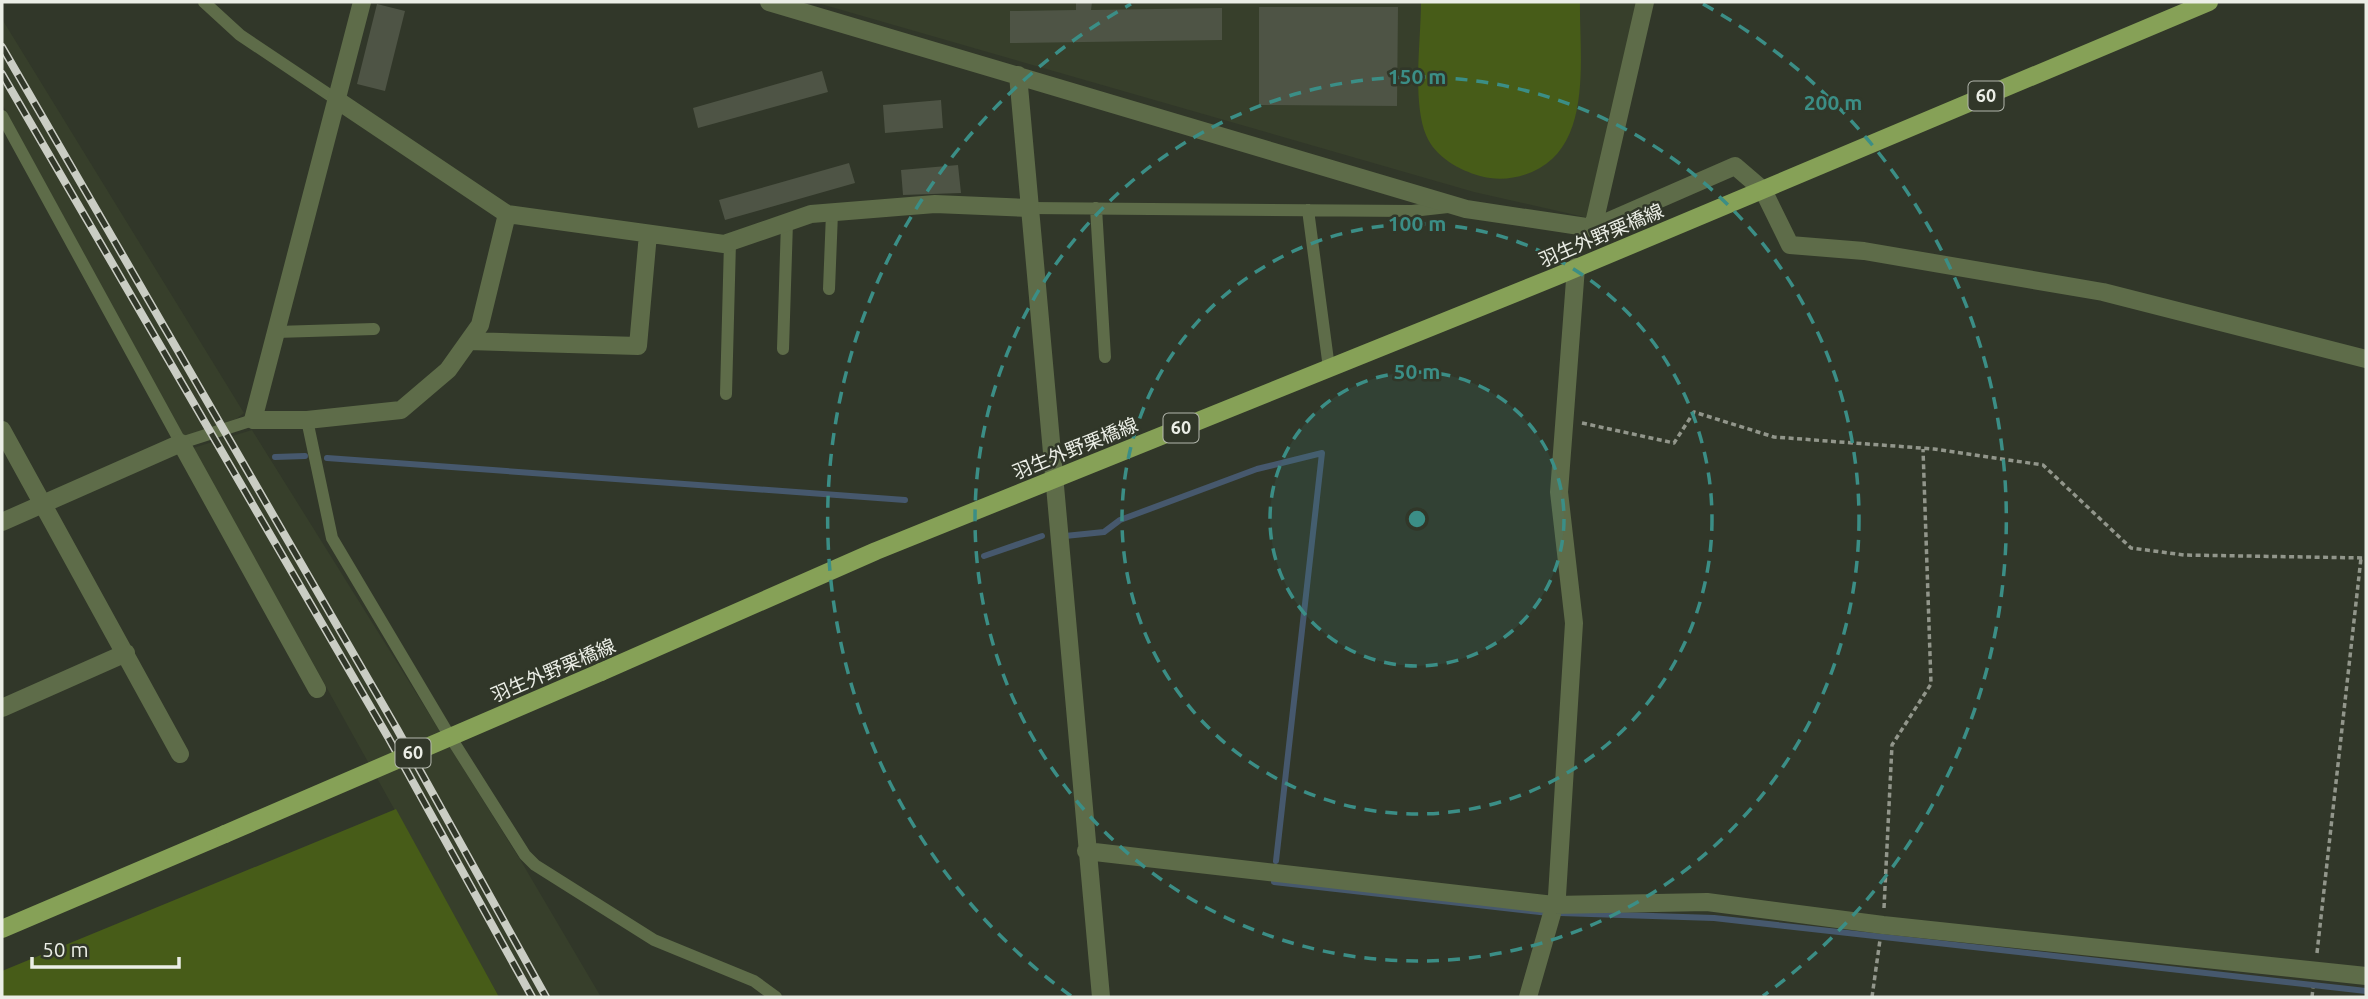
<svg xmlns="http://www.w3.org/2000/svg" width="2368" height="999" viewBox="0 0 2368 999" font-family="Ubuntu,'Noto Sans JP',sans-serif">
	<rect width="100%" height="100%" fill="#313729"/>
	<!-- built -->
	<path fill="#373f2b" d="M814,2H1637L1593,219L1474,192Z
		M2,19L244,413L236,419L184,438L2,104Z
		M252,430L521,861L601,997H499L193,448Z"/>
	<!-- grass -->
	<path fill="#475c18" d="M1421,2H1580C1579,55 1594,146 1532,172C1515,179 1498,181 1480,176C1459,170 1435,157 1426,135C1412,101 1421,40 1421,2Z
		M396,809L499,997H2V971Z"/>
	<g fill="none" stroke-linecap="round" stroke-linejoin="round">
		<!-- stream -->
		<path stroke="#46586d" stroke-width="6" d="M275,457L305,456
			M327,458L905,500
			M1065,536L1104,532L1120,520L1257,469L1322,453L1276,861
			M984,556L1042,536
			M1275,879L1274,882L1549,913
			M1560,913L1714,918L2366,991"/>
	</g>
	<!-- building -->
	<path fill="#4e5445" d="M1076,2H1092L1091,10L1222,8V40L1010,43V11L1076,10Z
		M377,4L405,11L385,91L357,84Z
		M1259,7H1398L1397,106L1259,105Z
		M822,71L828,92L698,128L693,108Z
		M941,100L943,128L885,133L883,105Z
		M849,163L855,183L725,220L719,200Z
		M958,165L961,193L903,195L901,170Z"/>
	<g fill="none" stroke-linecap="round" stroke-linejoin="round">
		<!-- path -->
		<path stroke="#92968b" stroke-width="3.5" stroke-dasharray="5 3.5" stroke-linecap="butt" d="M1582,423L1674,443L1694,412L1774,437L1934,449L2043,465L2131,548L2184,555L2366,558
			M1884,908L1892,745L1931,684L1923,449
			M2317,953L2361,558
			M1872,997L1880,940
			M2312,997L2313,988"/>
		<!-- lane -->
		<path stroke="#5e6c49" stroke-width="12" d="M204,2L240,35L337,100
			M2,116L181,443L253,420
			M1029,208L1412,211L1448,207
			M1096,208L1105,357
			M1308,210L1329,368
			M829,289L832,213
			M276,332L374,329
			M783,349L787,222
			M726,394L730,242
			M307,420L332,538L446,730L525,855L535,865L654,940L754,981L776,997"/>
		<!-- street -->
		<path stroke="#5e6c49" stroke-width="18" d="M362,2L253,420H307L401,410L448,370L480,325L507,214
			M769,2L1466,209L1593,228L1735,166L1763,190L1790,245L1864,251L2103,292L2366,359
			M1018,75L1101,997
			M337,100L507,214L724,244L811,214L935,204L1029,208
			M1593,228L1645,2
			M469,341L638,346L648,234
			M2,430L180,754
			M2,522L181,443L317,689
			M2,708L126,653
			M1086,851L1554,905L1707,902L1883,925L2366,976
			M1528,997L1557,896L1574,623L1559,492L1576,267"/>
		<!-- primary -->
		<path stroke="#86a157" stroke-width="18" d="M601,672L876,551L1555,277L2209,2
			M2,929L225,834"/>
		<!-- rail casing -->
		<g stroke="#cacdc4" stroke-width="8">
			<path id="rail" d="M2,47L397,729L546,997
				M2,74L388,737L532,997"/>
		</g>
		<!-- rail -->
		<use href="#rail" stroke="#313729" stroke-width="5" stroke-dasharray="16" stroke-linecap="butt"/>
		<!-- primary-bridge -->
		<path stroke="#86a157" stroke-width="18" d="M225,834L601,672"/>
	</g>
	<!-- distance rings -->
	<circle cx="1417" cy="519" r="147" fill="#3b8e86" fill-opacity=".12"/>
	<g fill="none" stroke="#3b8e86" stroke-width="3.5" stroke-dasharray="12 9">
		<circle cx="1417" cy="519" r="147"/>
		<circle cx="1417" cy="519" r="295"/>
		<circle cx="1417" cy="519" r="442"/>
		<path d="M1071 996A589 589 0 0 1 1131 4M1703 4A589 589 0 0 1 1763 996"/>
	</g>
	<g text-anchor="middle" stroke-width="5" stroke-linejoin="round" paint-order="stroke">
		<!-- shield labels -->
		<g fill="#313729" stroke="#b3b7ad" stroke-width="2">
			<rect x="1968.5" y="81.5" width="35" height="29" rx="5"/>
			<rect x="1163.5" y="413.5" width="35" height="29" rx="5"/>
			<rect x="395.5" y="738.5" width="35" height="29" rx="5"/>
		</g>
		<g font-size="18" font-weight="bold" fill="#ebeee6">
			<text x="1986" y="102">60</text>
			<text x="1181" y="434">60</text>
			<text x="413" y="759">60</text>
		</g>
		<!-- street labels -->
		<g font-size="19" fill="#ebeee6" stroke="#313729">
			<text transform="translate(1601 235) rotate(-23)" y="7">羽生外野栗橋線</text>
			<text transform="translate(1075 448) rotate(-22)" y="7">羽生外野栗橋線</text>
			<text transform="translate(553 670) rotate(-23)" y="7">羽生外野栗橋線</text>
		</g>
	</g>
	<circle cx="1417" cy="519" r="10" fill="#3b8e86" stroke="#313729" stroke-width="3.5"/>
	<g font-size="21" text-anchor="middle" font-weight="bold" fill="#3b8e86" stroke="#313729" stroke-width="5" stroke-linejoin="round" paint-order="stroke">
		<text x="1417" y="84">150 m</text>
		<text x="1833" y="110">200 m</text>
		<text x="1417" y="231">100 m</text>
		<text x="1417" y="379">50 m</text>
	</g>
	<!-- border -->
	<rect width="2368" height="999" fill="none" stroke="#ebeee6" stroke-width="7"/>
	<!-- scale -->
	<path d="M32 957v10h147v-10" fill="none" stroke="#ebeee6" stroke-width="3.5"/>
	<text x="42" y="957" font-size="21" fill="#ebeee6" stroke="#313729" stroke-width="5" paint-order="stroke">50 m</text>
</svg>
